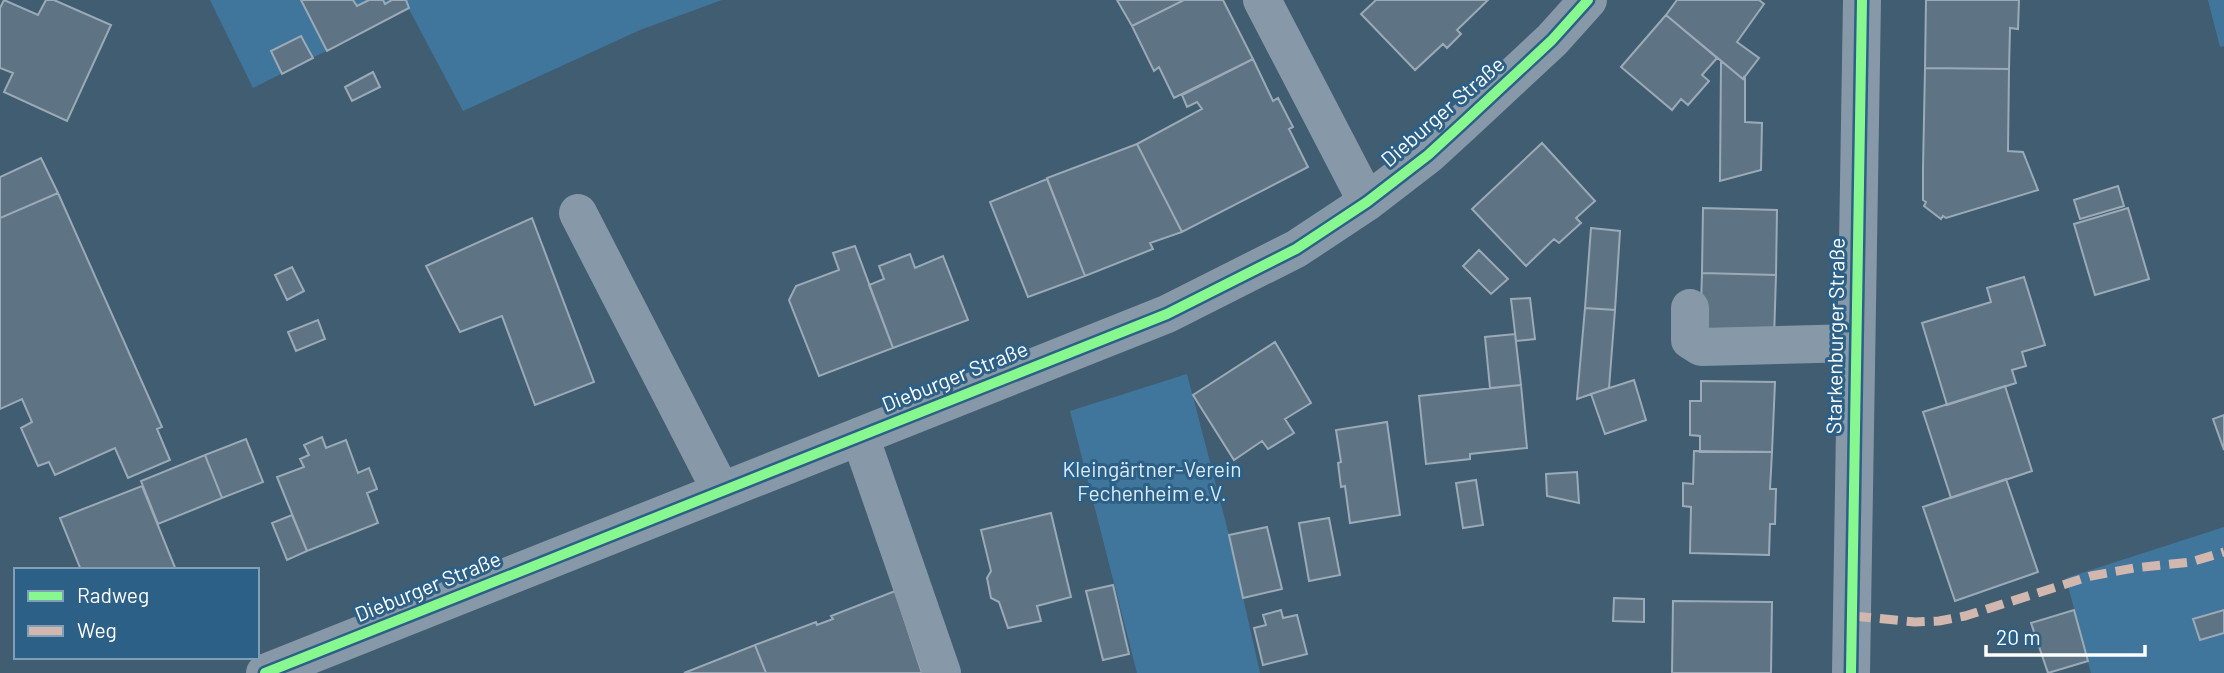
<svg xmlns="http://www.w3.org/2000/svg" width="2224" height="673" viewBox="0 0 2224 673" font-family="Barlow,sans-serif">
	<rect width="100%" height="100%" fill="#415d72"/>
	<!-- green -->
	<path fill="#41769c" d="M210,0H722L640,30L463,111L409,9L253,88Z
		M2208,0H2224V46L2220,47Z
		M1187,374L1229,535L1260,673H1137L1070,411Z
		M2224,527V673H2091L2066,578Z"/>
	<!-- building -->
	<path fill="#5e7484" stroke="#9baab6" stroke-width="2" d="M4,0L38,15L46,0H54L111,25L67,121L4,92L13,73L0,68V8Z
		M301,0H353L357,6L369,0H383L385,4L392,0H406L409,8L327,51Z
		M1117,0H1184L1132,26Z
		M1184,0H1223L1253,59L1174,98L1159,67L1154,71L1132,26Z
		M1376,0H1488L1457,30L1461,34L1447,48L1443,44L1415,70L1361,14Z
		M1677,0H1759L1764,4L1737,42L1759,58L1743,79L1666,15Z
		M1926,0H2019L2018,29L2010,28L2009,69L1925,68Z
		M1666,15L1717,58L1702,75L1709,81L1688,105L1681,99L1672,110L1621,67Z
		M301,36L313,58L282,74L271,51Z
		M1253,59L1273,101L1278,98L1293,127L1289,129L1308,167L1182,232L1137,144L1202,109L1197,102L1187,107L1182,95Z
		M1721,61L1743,79L1744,77L1745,78V122L1762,123L1761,170L1720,181Z
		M1925,68L2009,69L2008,151L2023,152L2038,190L1946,218L1943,216L1941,219L1924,206L1926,202L1923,200V169Z
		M373,72L380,87L352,101L345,87Z
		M1542,143L1595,201L1576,218L1581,223L1559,243L1554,239L1526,266L1472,209Z
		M1137,144L1182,232L1150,243L1153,249L1085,276L1047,178Z
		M41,158L58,193L0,218V177Z
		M1047,179L1085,276L1028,297L990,202Z
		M2118,186L2124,206L2080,219L2074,200Z
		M58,193L162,427L157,429L170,460L128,478L115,448L55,475L49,462L38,466L21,428L32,422L22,399L0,409V218Z
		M1703,208L1777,210L1776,275L1702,273Z
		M2128,208L2149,279L2095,295L2074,224Z
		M532,218L594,382L535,405L502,316L460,332L426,266Z
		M1591,228L1620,231L1615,310L1585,308Z
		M855,246L893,348L819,376L789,300L796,286L839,270L833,253Z
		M1479,250L1508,279L1491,294L1463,266Z
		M910,254L915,268L943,256L968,320L893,348L869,285L884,279L879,266Z
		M292,267L304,291L287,300L275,275Z
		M1702,273L1776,275L1774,339L1700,337Z
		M2024,277L2045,345L2022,352L2026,366L2012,370L2016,383L1947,405L1922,323L1991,302L1987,288Z
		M1530,298L1535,339L1516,341L1511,299Z
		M1585,308L1615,310L1609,388L1577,399Z
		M318,320L325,339L296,351L288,332Z
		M1515,334L1521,385L1490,388L1485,337Z
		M1275,342L1311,403L1285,419L1294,433L1268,449L1262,441L1234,460L1193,395Z
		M1634,380L1646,420L1605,434L1591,394Z
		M1701,381L1775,382L1772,452H1700V436L1690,435V401H1701Z
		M1521,385L1527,448L1470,454V459L1426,464L1419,396Z
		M2005,386L2032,471L1951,498L1923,412Z
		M2224,415V450L2213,419Z
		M1387,422L1400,515L1350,523L1345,486L1341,487L1338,463L1341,462L1336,430Z
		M322,437L326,448L346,440L358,473L369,468L377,489L367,493L378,523L307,551L277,477L304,467L300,459L309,455L304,445Z
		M246,439L263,482L222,498L205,455Z
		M1694,451L1772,452L1770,489H1776L1775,524H1770L1769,555L1690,553L1691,507L1683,506V483L1693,484Z
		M205,455L222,498L158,524L141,481Z
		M1577,472L1579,503L1547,496L1546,474Z
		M2006,479L2038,572L1955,601L1923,507Z
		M1476,480L1483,525L1463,528L1456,483Z
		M142,486L176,570H81L60,518Z
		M1051,513L1071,597L1037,606L1041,621L1008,628L999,602L991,598L987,578L991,571L981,530Z
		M292,515L307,551L287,560L272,523Z
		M1329,518L1340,575L1309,581L1299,523Z
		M1267,527L1282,589L1243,598L1229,535Z
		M1113,585L1129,654L1103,660L1086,591Z
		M895,591L922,673H766L755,645L816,622L817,625L833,619L831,616Z
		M1614,598L1644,599V622L1613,621Z
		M1673,601L1772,602L1771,673H1672Z
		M1281,610L1283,618L1297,615L1307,654L1263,665L1254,628L1266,625L1263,615Z
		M2074,610L2088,661L2048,673L2031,623Z
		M2224,610V633L2200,640L2193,619Z
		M755,645L766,673H684Z"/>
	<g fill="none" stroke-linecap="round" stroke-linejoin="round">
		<!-- minor -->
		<path stroke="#8799a8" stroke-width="38" d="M1262,0L1367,202
			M578,213L721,491
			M1690,308V340L1701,347L1855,343
			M860,436L942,673
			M265,673L1167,314L1296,249L1367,202L1428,155L1464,122L1552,40L1588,0
			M1851,673L1862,0"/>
		<!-- quiet -->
		<path stroke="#d1b7ad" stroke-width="9" stroke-dasharray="18 9" stroke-linecap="butt" d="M1853,616L1915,622L1939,621L1965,616L2091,576L2134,568L2191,562L2224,552"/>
		<!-- cycleway casing -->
		<g stroke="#2c6087" stroke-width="15">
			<path id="cycleway" d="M265,673L1167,314L1296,249L1367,202L1428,155L1464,122L1552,40L1588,0
				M1851,673L1862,0"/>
		</g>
		<!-- cycleway -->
		<use href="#cycleway" stroke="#87f88f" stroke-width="10"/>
	</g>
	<g text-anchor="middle" stroke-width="6" stroke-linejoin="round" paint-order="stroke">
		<!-- street labels -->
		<g font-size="21" fill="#fff" stroke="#2c6087">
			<text transform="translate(1443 112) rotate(-41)" y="7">Dieburger Straße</text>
			<text transform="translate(1836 336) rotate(-89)" y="7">Starkenburger Straße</text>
			<text transform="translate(955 377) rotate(-22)" y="7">Dieburger Straße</text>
			<text transform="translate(428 587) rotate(-22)" y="7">Dieburger Straße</text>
		</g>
		<!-- park labels -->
		<g font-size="21" fill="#dbebf6" stroke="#2c6087">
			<text x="1152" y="477">Kleingärtner-Verein<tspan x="1152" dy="24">Fechenheim e.V.</tspan></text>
		</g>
	</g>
	<!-- legend -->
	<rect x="14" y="568" width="245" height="91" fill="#2c6087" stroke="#80a0b7" stroke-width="2"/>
	<rect x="28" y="591" width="35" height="10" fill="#87f88f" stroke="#80a0b7" stroke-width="2"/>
	<text x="77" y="603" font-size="21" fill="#ffffff">Radweg</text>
	<rect x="28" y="626" width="35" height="10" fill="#d1b7ad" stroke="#80a0b7" stroke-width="2"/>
	<text x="77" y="638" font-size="21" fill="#ffffff">Weg</text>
	<!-- scale -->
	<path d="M1986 645v10h159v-10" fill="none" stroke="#ffffff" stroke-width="3.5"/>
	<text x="1996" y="645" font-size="21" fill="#ffffff" stroke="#2c6087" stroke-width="5" paint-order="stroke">20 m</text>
</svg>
